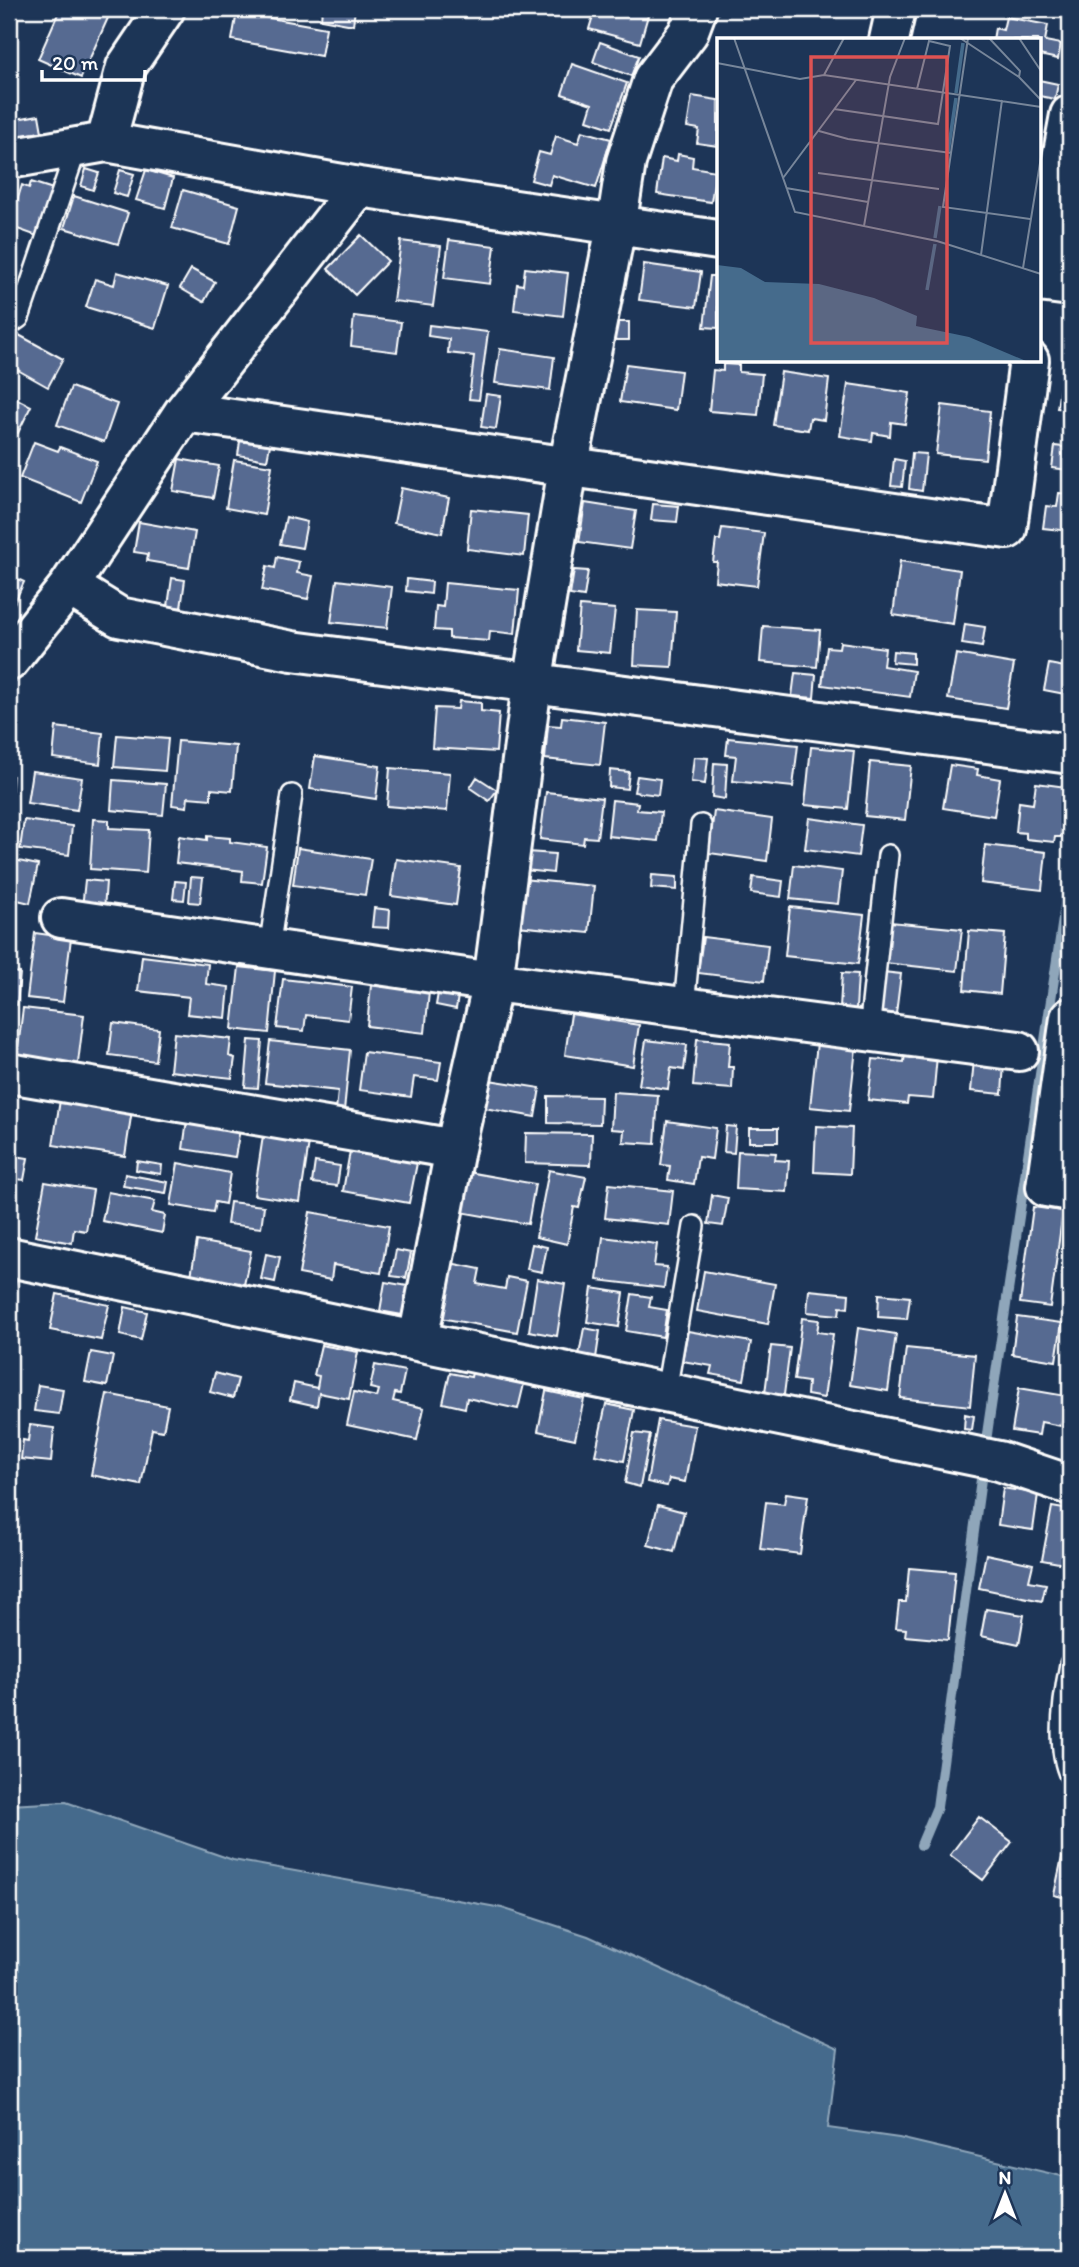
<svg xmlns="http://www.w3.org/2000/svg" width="1079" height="2267" viewBox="0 0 1079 2267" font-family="Itim,sans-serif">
	<rect width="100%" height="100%" fill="#1d3557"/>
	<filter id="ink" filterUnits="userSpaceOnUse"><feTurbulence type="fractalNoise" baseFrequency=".0143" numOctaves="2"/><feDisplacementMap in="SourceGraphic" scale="14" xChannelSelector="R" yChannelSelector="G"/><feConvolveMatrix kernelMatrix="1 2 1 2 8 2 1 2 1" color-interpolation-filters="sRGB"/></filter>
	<g filter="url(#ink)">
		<!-- water -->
		<path fill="#456b8c" stroke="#8fa6ba" stroke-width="2" d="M66,1802L233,1860L502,1908L588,1936L838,2049L828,2128L899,2138L1070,2178V2258H9V1805Z"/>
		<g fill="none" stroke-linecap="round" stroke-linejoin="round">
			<!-- stream -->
			<path stroke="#8fa6ba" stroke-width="10" d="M921,1845L937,1807L988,1427L1070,871"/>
		</g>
		<!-- building -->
		<path fill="#576a91" stroke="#fff" stroke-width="2" d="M60,9H112L81,78L38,59Z
			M322,9H355L353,25L321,19Z
			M595,9H638L649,12L640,43L589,29Z
			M237,12L326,28L321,56L232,40Z
			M1006,17L1048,25L1045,41L1061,44L1058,59L1039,55V40H993L995,28L1003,30Z
			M600,42L639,56L631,76L593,62Z
			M572,64L627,83L611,128L587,120L592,104L562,94Z
			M1039,80L1058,84L1055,99L1039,96Z
			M692,96L718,100V146L697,143L699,129L687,127Z
			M39,115L42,132L14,136L11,120Z
			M582,131L611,139L596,188L552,175L549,185L531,180L539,152L550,155L556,136L578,143Z
			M678,154L693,157L692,167L716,171L711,202L657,194L662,158L677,161Z
			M86,169L99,173L93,190L81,186Z
			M120,170L134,174L127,197L113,193Z
			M146,170L173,178L165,208L136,200Z
			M31,182L53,189L37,236L9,226L22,185L29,188Z
			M183,190L239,206L229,244L172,228Z
			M74,196L128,213L118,244L64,228Z
			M361,235L388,261L355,295L328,269Z
			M449,240L495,246L490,284L444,278Z
			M401,241L441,246L433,306L393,301Z
			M644,264L701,272L696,307L639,300Z
			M525,268L568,273L563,316L514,310L517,284L523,285Z
			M191,269L215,282L204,302L180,288Z
			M117,272L168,286L155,328L86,307L95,279L114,285Z
			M710,276H718V328L704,327Z
			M354,316L401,322L397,352L351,346Z
			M613,322H629V340H614Z
			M429,325L488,332L479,400L469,399L474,356L448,353L449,339L428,336Z
			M17,334L63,359L48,387L9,365V349Z
			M500,349L554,357L550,390L495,383Z
			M626,364L681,371L676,410L620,402Z
			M723,364L739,365V372L762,374L758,415L709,411L713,370L723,371Z
			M781,372L829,379L824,420L810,418L808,430L773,425Z
			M848,384L910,393L905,424L891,422L890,436L873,433L872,441L840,436Z
			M71,387L117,404L104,442L57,425Z
			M1060,388L1070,389V409L1057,408Z
			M486,394L501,396L496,429L481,427Z
			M9,395L31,406L18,433L9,429Z
			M942,405L990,411L985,459L936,454Z
			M240,441L270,445L267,460L238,455Z
			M34,442L58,451L60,447L97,461L81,502L20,478Z
			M1055,446L1070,448V470L1052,468Z
			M912,453L926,454L922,491L909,489Z
			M179,459L219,466L213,498L173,491Z
			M894,459L905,461L902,487L891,486Z
			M234,460L272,466L264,515L226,508Z
			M401,488L449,498L442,533L394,523Z
			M1059,493L1070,494V531L1043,528L1046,506L1057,507Z
			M585,503L636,511L630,549L579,542Z
			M653,504L679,506L677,522L651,520Z
			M471,509L528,515L524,556L467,549Z
			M286,517L307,522L302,548L280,544Z
			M139,522L195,532L189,568L147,561L148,554L134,552Z
			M722,528L764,533L757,586L715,581L717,562H713L716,540H720Z
			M277,557L299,562L297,573L313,576L308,599L262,590L267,566L275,568Z
			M900,561L960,570L953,624L893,615Z
			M574,570L588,571L584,597L570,595Z
			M9,575L24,582L11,610L9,609Z
			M172,578L185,580L181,608L168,606Z
			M407,579L432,582L431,594L406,591Z
			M337,580L392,587L387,628L331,622Z
			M445,583L519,590L515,634L490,631L489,641L449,638V631L434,630L436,606L443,607Z
			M580,606L615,609L610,653L576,650Z
			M637,610L676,612L672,667L634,665Z
			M965,624L985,627L982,647L962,644Z
			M763,626L820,630L817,667L760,662Z
			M840,642L885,648L883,666L914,671L910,697L822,685L827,647L839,648Z
			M893,651L913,653V664L892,662Z
			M956,654L1014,664L1006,708L948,699Z
			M1049,664L1070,668V695L1044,690Z
			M795,673L816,675L814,698L792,696Z
			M459,701L481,703V711L499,713L496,752L432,748L435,708L458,709Z
			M562,717L605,722L600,765L545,759L548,725L561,726Z
			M56,727L103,733L100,764L53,758Z
			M117,735L168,739L165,771L114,767Z
			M728,738L798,745L793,787L733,781L736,756L726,755Z
			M178,741L236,746L232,791L211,789V799L188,797L187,807L172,805Z
			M811,747L854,751L848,809L805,805Z
			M315,756L380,766L376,799L310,789Z
			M694,757L708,758L705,784L691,782Z
			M870,762L911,766L905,820L865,816Z
			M714,763L727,764L725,799L712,797Z
			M950,765L978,769L977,775L1000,779L994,816L943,808Z
			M390,768L450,773L447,811L387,806Z
			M610,770L629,772L627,789L609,787Z
			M32,771L82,778L77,810L27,803Z
			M9,775L13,776L9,821Z
			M637,776L660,779L658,795L634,792Z
			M477,777L497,790L489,801L470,788Z
			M113,780L166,784L163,815L111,810Z
			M1036,783L1067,787L1061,837H1055L1054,842L1026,839V833L1016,832L1019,802L1033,804Z
			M546,792L602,798L597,838L584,837L583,844L540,839Z
			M612,800L638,803L637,810L661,812L658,841L608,836Z
			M714,811L772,819L767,861L709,853Z
			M809,818L862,825L858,856L805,849Z
			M93,819L109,820V828L149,830L146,873L90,869Z
			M24,820L72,826L69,855L20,849Z
			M179,836L207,840V836L230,838V842L267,847L262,883L242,881L243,871L176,863Z
			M985,845L1046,852L1042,890L981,883Z
			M298,848L371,859L365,895L293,885Z
			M527,852L555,854L553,873L525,870Z
			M9,859L38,865L30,903L9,898Z
			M396,859L461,868L456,905L391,896Z
			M794,865L842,871L838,904L790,899Z
			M652,875L677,877V890L651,888Z
			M191,877L203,878L200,903L189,902Z
			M753,877L783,881L781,897L751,893Z
			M522,879L594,886L589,933L517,926Z
			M85,880L106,882L104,910L82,908Z
			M175,881L186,882L184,900L173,899Z
			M790,907L864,915L858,964L785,956Z
			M374,908L390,910L389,928L372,927Z
			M890,922L962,929L957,971L885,963Z
			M969,931L1005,934L1000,994L964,990Z
			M35,933L71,938L63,1002L27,998Z
			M703,937L768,945L764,981L698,973Z
			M142,956L208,964L206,984L229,987L226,1018L187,1014L189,997L138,991Z
			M239,967L275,971L269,1033L232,1029Z
			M9,972L20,973L17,1005L9,1004Z
			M883,972L901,974L896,1014L879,1012Z
			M842,973L858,974L856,1009L840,1008Z
			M283,979L352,987L348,1020L306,1015L304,1031L277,1028Z
			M371,985L429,992L425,1033L367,1026Z
			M438,993L458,996L456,1009L436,1005Z
			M23,1008L84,1015L77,1071L16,1063Z
			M571,1014L639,1025L633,1066L565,1055Z
			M113,1023L159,1029L155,1061L109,1055Z
			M174,1033L231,1039L229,1056L235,1058L232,1078L170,1071Z
			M697,1039L730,1042L728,1067H733L732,1089L693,1086Z
			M249,1040L262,1041L258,1088L245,1087Z
			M646,1040L687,1045L684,1070L671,1068L668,1089L639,1085Z
			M270,1041L350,1050L344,1111L336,1110L338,1091L265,1083Z
			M817,1043L856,1048L849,1111L810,1107Z
			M364,1052L441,1062L438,1080L414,1077L411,1097L359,1090Z
			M905,1053L937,1056L933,1099L908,1097L907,1104L868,1100L873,1059L904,1062Z
			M974,1060L1004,1063L1002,1094L971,1091Z
			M489,1080L540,1088L535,1117L484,1108Z
			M613,1092L658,1095L655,1144L623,1142L624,1130L611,1129Z
			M548,1096L601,1097L600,1124L548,1123Z
			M60,1100L132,1110L125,1156L53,1145Z
			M187,1120L240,1129L235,1157L183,1149Z
			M667,1121L716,1128L712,1159L698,1157L694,1184L668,1180L670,1166L661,1165Z
			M726,1126L736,1127L734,1153L724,1152Z
			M816,1126L852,1128L850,1174L814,1172Z
			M749,1128H778V1142H749Z
			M526,1133L592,1134L591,1165L525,1163Z
			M263,1136L309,1143L300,1202L254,1195Z
			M350,1151L417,1163L409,1203L343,1191Z
			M738,1151L776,1153L775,1160L789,1161L787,1192L736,1189Z
			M9,1155L28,1158L24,1180L9,1178Z
			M137,1161L162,1165L161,1174L136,1170Z
			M315,1162L340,1166L337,1186L312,1183Z
			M178,1163L230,1173L225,1204L215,1202L213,1212L171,1205Z
			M549,1170L586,1177L579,1208L574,1207L567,1244L536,1237Z
			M462,1171L535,1184L528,1224L455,1211Z
			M125,1174L168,1182L166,1193L123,1186Z
			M45,1182L93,1190L86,1231L74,1229L72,1243L35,1236Z
			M609,1184L673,1191L669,1225L605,1218Z
			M108,1192L155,1201L152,1212L165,1215L162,1233L102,1221Z
			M712,1195L728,1198L723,1226L708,1224Z
			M230,1202L264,1206L261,1228L227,1224Z
			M1033,1207L1063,1211L1050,1307L1020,1303Z
			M310,1212L389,1226L381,1273L333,1265L331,1280L299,1274Z
			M603,1237L657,1244L654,1266L667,1267L664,1288L597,1280Z
			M197,1241L251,1251L244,1285L191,1276Z
			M532,1244L547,1247L542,1272L527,1269Z
			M396,1250L411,1253L406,1278L391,1276Z
			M266,1254L280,1257L275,1282L261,1279Z
			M445,1262L480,1269L477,1284L505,1289L507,1277L527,1281L517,1332L435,1317Z
			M704,1271L775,1284L768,1324L697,1311Z
			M9,1279L16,1281L9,1327Z
			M537,1279L565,1284L557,1336L529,1331Z
			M385,1282L408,1286L402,1315L380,1311Z
			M592,1288L624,1293L619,1327L587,1322Z
			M809,1290L849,1294L848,1308L840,1307L839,1315L807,1312Z
			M57,1294L109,1305L101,1340L50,1330Z
			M632,1294L651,1297L649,1307L667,1310L663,1337L626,1331Z
			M879,1294L910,1297L907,1319L878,1317Z
			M125,1307L147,1312L141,1340L120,1335Z
			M1017,1317L1062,1323L1056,1361L1012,1354Z
			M802,1318L819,1320L817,1332L833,1334L824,1398L807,1395L808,1382L794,1380Z
			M584,1328L600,1331L596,1358L579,1355Z
			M858,1328L896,1334L888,1391L850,1385Z
			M688,1331L751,1342L744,1380L710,1374L712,1366L682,1361Z
			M321,1345L358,1352L349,1399L319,1393L317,1406L290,1400L294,1383L317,1388L319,1376L314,1375Z
			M771,1346L790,1348L784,1395L765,1393Z
			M906,1348L975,1355L970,1406L900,1398Z
			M91,1352L113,1356L107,1386L85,1382Z
			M375,1365L405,1371L400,1394L395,1393L393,1401L424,1408L417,1440L347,1425L354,1392L377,1397L379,1390L370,1388Z
			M215,1373L238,1379L233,1398L210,1392Z
			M450,1373L471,1377L472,1373L524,1384L518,1409L467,1398L465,1408L443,1403Z
			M38,1385L63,1389L59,1414L34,1411Z
			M1019,1388L1066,1396L1061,1426L1041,1422L1039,1435L1012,1431Z
			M546,1391L584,1399L575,1439L538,1431Z
			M107,1394L168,1406L163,1431L152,1429L141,1485L91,1475Z
			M606,1404L634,1410L624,1461L595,1455Z
			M965,1414L974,1416L972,1430L964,1429Z
			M658,1420L695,1426L685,1482L669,1479L667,1486L647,1482Z
			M30,1425L54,1428L51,1462L21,1459L23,1440L28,1441Z
			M634,1433L650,1435L640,1487L625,1483Z
			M1003,1488L1038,1494L1033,1530L998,1525Z
			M786,1493L808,1496L800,1554L760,1549L766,1502L784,1504Z
			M658,1505L684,1512L674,1552L648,1545Z
			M1052,1507L1070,1510V1565L1042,1560Z
			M986,1554L1033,1564L1029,1581L1046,1584L1042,1601L979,1588Z
			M909,1568L955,1572L948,1640L905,1636L906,1629L896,1628L899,1602H906Z
			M986,1609L1024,1615L1019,1644L981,1636Z
			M979,1817L1012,1842L983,1880L950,1855Z
			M1062,1857L1070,1859V1899L1054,1895Z"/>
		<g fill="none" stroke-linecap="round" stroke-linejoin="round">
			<!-- service casing -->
			<g stroke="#fff" stroke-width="24">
				<path id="service" d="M9,325L19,318L77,147
					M269,949L292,795
					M684,1007L701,825
					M869,1031L888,855
					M666,1392L694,1226
					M1070,1664C1064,1694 1056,1748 1070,1776"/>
			</g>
			<!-- minor casing -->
			<g stroke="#fff" stroke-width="44">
				<path id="minor" d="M889,40L896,9
					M106,142L126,67L165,9
					M9,159L106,142L359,187L718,240
					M1039,282L1070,286
					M1039,283L1070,115
					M184,412L1007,529L1029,360
					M69,586L119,617L292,651L1070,754
					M9,661L69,586L184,412L359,187
					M61,918L493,982L1019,1051
					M1070,1018L1046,1187L1070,1191
					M9,1073L455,1149
					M9,1257L999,1461L1070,1485
					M418,1340L455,1149L493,982L532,684L568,468L616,227L626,162L653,79L688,33L697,9"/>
			</g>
			<!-- service -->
			<use href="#service" stroke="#1d3557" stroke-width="19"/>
			<!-- minor -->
			<use href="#minor" stroke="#1d3557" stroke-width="38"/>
		</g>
	</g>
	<!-- overview -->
	<g transform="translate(717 38)">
		<rect width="324" height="324" fill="#1d3557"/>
		<path d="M0,227L24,230L48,244L102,246L157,260L200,278L199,288L252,299L309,323H0Z" fill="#456b8c"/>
		<path fill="none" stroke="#456b8c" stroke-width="3.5" d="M239,55L246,5M231,114L239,60M218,200L223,168M210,252L218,206"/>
		<path fill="none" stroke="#77869a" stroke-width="2" d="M17,0L78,174L220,203L324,236M243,0L302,39L324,62M251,0L226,169L313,181M272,0L303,33L302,39M302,0L324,33M0,25L83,41L107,37L324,69M107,37L127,0M117,71L221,86L233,8L212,3L200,51M102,93L131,101L234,115M101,135L222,151M66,140L139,42M69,150L151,164M147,188L173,39L188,0M264,217L285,62M306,230L324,119"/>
		<path fill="#de5353" fill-opacity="0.15" stroke="#de5353" stroke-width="3.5" d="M94,19H230V305H94Z"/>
		<rect width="324" height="324" fill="none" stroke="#fff" stroke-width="3.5"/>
	</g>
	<!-- margin -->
	<rect width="1079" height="2267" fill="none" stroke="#1d3557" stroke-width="35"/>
	<rect x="18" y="18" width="1044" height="2232" fill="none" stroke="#fff" stroke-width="2.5" filter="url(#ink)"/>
	<!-- north arrow -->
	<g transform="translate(1005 2194)" stroke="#1d3557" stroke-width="5" paint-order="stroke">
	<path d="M0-5L12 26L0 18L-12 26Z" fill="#ffffff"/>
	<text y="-10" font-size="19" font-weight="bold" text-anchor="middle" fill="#ffffff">N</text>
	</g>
	<!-- scale -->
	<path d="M42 70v10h103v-10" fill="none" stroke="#ffffff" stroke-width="3.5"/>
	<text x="52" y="70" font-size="21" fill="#ffffff" stroke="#1d3557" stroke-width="5" paint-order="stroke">20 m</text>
</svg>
